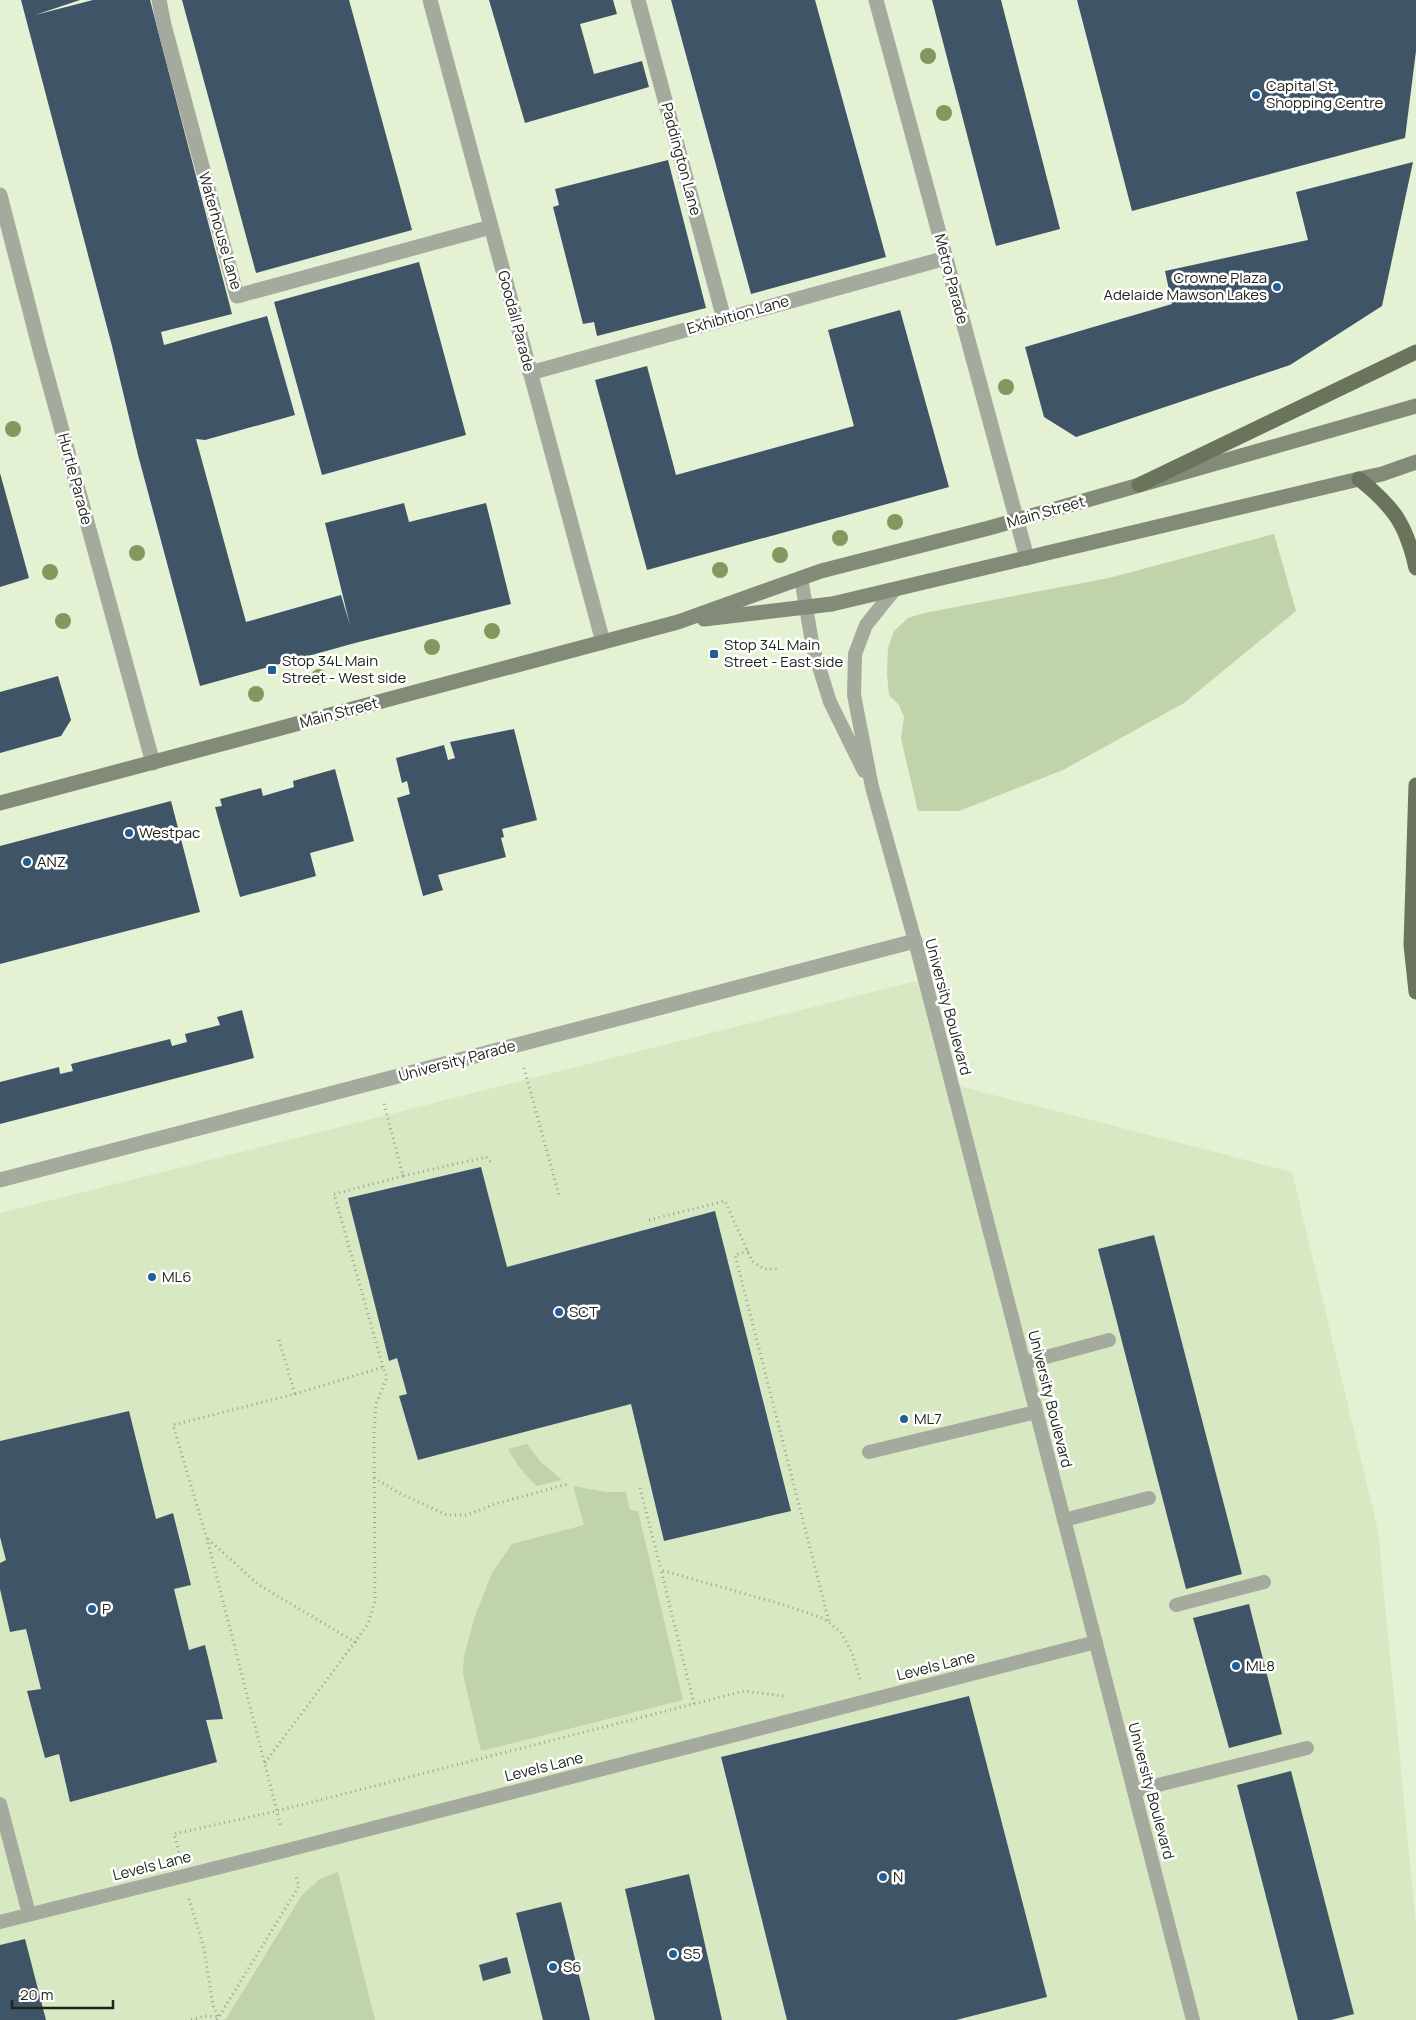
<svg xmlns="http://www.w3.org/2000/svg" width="1416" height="2020" viewBox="0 0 1416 2020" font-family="Manrope,sans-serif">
	<rect width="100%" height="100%" fill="#e4f1d3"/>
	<!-- built -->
	<path fill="#d7e8c3" d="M924,979L951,1084L1292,1172L1378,1531L1416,1926V2020H0V1213Z"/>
	<!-- green -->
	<path fill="#c1d3ab" d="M1274,534L1296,611L1184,703L1063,770L959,811H918L901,739L904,717L899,705L889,695L887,674L888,648L894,631L908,618L924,613L1109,578Z
		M527,1444L540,1461L562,1480L537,1486C525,1475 516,1464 508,1449Z
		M573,1486L605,1492H626L630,1510L638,1511L683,1700L481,1751L463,1674L464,1656L475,1616L492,1573L512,1544L584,1525Z
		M338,1872L375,2020H222L226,2019L302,1895L320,1879Z"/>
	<!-- building -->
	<path fill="#405468" d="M21,0H80L35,15L93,0H150L232,314L161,332L164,345L267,316L295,415L205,440L196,439L246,622L341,595L350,625L325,523L404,503L409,522L486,503L511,604L355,643L200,686L138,455L112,346Z
		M182,0H349L412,230L256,273Z
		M489,0H613L617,14L580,24L594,74L642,61L649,87L525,123Z
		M671,0H815L886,257L751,294Z
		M932,0H1001L1060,229L996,246Z
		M1077,0H1416V51L1405,138L1132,211Z
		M668,160L706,308L597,336L594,322L583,324L553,207L559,205L555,189Z
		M1413,162L1382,306L1290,365L1076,437L1044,417L1025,347L1172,304L1165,271L1308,240L1296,192Z
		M419,262L466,435L322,475L274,302Z
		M900,310L949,487L647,570L595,380L647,366L676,475L854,426L828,330Z
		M0,473L29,578L0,587Z
		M58,676L71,720L61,736L0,753V692Z
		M514,729L537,820L502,829L504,837L501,838L506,857L438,875L443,890L423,896L397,798L410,794L407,781L402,783L396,758L444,745L448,760L455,758L450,742Z
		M335,769L354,841L310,853L316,876L240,897L215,807L222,806L220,799L261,788L263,796L294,787L293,781Z
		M171,801L200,912L0,964V846Z
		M242,1010L254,1058L0,1124V1082L59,1067L60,1074L73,1071L71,1064L170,1039L172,1046L187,1042L185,1034L220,1025L217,1017Z
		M481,1167L507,1267L715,1211L791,1511L664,1541L631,1404L418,1460L399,1396L407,1394L397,1358L389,1361L348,1198Z
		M1154,1235L1242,1574L1186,1589L1098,1249Z
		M129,1411L156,1519L173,1513L191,1585L174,1589L189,1650L205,1645L223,1719L206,1720L217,1762L70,1802L59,1754L45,1758L27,1691L41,1689L26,1629L10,1632L0,1589V1563L6,1560L0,1537V1441Z
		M1249,1604L1282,1734L1229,1748L1193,1618Z
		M969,1696L1047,1997L956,2020H787L721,1757Z
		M1291,1771L1354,2014L1331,2020H1298L1237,1785Z
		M689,1874L722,2020H655L625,1889Z
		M561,1902L590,2020H543L516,1913Z
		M25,1939L46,2020H0V1945Z
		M507,1957L511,1973L483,1981L479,1965Z"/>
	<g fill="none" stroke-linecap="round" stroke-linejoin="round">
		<!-- path -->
		<path stroke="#99a38c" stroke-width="3" stroke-dasharray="1 4" stroke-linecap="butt" d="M524,1068L559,1195
			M384,1104L403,1176L486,1157L492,1164
			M649,1220L725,1201L752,1261L764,1269H778
			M748,1251L735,1255L829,1622
			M279,1340L295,1394L173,1425L207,1539L281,1827
			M383,1367L334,1194L403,1176
			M295,1394L383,1367L387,1377L376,1404L374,1431L375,1601L368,1624L355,1642
			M374,1478L401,1494L447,1515H467L495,1504L568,1484
			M640,1488L661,1570
			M208,1539L259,1585L355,1642L264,1764
			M694,1704L661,1570L788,1606L823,1618L841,1632L852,1653L860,1679
			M179,1852L174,1834L277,1811L744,1691L784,1696
			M189,1899L204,1948L213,2006L219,2017L205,2016L190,2020
			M217,2020L299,1886L295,1874"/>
		<!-- lane -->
		<path stroke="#a5aa9e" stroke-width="14" d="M801,578L813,648L830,702L864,771
			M895,589L866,625L855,654L854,695L872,787L915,941L1193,2020
			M1024,1363L1109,1340
			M869,1452L1036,1412
			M1064,1520L1149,1498
			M1176,1605L1264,1582
			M1134,1791L1307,1748
			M0,1804L29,1914
			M0,1922L288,1850L1096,1642"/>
		<!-- street -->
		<path stroke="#a5aa9e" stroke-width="15" d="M159,0L164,25L237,296L491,227
			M430,0L603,642
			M638,0L724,319
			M876,0L1027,558
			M0,195L40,350L153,763
			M530,373L946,258
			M0,1180L915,941"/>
		<!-- secondary -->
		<path stroke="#828b78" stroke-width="15" d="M704,619L832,604L1359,479L1382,474L1416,462
			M0,803L678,622L821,571L989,528L1416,406"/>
		<!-- primary -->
		<path stroke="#6a745d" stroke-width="15" d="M1359,479C1394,507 1406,524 1416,568
			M1139,485L1416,352
			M1416,785L1411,945L1416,992"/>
	</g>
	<!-- trees -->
	<g fill="#84975f">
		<circle cx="928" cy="56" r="8"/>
		<circle cx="944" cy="113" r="8"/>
		<circle cx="1006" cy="387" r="8"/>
		<circle cx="13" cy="429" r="8"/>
		<circle cx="895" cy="522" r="8"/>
		<circle cx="840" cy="538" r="8"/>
		<circle cx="137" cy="553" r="8"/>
		<circle cx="780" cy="555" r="8"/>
		<circle cx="720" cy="570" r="8"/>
		<circle cx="50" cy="572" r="8"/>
		<circle cx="63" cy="621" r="8"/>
		<circle cx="492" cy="631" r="8"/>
		<circle cx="432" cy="647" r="8"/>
		<circle cx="319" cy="677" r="8"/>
		<circle cx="256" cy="694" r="8"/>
	</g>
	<!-- markers -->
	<g fill="#225e95" stroke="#fff" stroke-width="2">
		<circle cx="1256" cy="95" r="5"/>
		<circle cx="1277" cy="287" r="5"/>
		<rect x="709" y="649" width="10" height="10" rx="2.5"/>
		<rect x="267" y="665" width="10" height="10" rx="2.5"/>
		<circle cx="129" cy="833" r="5"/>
		<circle cx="27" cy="862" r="5"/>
		<circle cx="152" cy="1277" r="5"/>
		<circle cx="559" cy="1312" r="5"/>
		<circle cx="904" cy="1419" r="5"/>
		<circle cx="92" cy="1609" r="5"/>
		<circle cx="1236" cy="1666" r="5"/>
		<circle cx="883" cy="1877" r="5"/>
		<circle cx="673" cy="1954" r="5"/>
		<circle cx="553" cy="1967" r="5"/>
	</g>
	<g text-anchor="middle" stroke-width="5" stroke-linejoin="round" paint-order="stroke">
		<!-- poi labels -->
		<g font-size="15" fill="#20251a" stroke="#fff" text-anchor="start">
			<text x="1266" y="91">Capital St.<tspan x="1266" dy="17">Shopping Centre</tspan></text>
			<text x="1267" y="283" text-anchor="end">Crowne Plaza<tspan x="1267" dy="17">Adelaide Mawson Lakes</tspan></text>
			<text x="724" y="650">Stop 34L Main<tspan x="724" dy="17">Street - East side</tspan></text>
			<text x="282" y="666">Stop 34L Main<tspan x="282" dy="17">Street - West side</tspan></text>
			<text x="139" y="838">Westpac</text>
			<text x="37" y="867">ANZ</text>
			<text x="162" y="1282">ML6</text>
			<text x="569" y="1317">SCT</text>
			<text x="914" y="1424">ML7</text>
			<text x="102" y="1614">P</text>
			<text x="1246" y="1671">ML8</text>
			<text x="893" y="1882">N</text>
			<text x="683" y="1959">S5</text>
			<text x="563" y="1972">S6</text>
		</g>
		<!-- street labels -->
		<g font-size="15" fill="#20251a" stroke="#fff">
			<text transform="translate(681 159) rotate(75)" y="5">Paddington Lane</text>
			<text transform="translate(220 231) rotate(74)" y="5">Waterhouse Lane</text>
			<text transform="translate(951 279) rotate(75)" y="5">Metro Parade</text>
			<text transform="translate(738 315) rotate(-16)" y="5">Exhibition Lane</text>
			<text transform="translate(516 321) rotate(75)" y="5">Goodall Parade</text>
			<text transform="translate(75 479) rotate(75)" y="5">Hurtle Parade</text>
			<text transform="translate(1046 512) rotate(-16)" y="5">Main Street</text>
			<text transform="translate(339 713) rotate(-15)" y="5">Main Street</text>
			<text transform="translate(948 1007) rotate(75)" y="5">University Boulevard</text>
			<text transform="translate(457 1061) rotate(-15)" y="5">University Parade</text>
			<text transform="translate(1050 1399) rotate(76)" y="5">University Boulevard</text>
			<text transform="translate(936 1666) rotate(-14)" y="5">Levels Lane</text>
			<text transform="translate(544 1767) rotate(-14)" y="5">Levels Lane</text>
			<text transform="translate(1151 1791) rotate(75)" y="5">University Boulevard</text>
			<text transform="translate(152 1866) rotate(-14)" y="5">Levels Lane</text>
		</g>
	</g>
	<!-- scale -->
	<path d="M12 2000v8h101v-8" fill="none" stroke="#20251a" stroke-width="2.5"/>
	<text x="20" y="2000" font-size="15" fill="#20251a" stroke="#ffffff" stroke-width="4" paint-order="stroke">20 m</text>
</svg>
